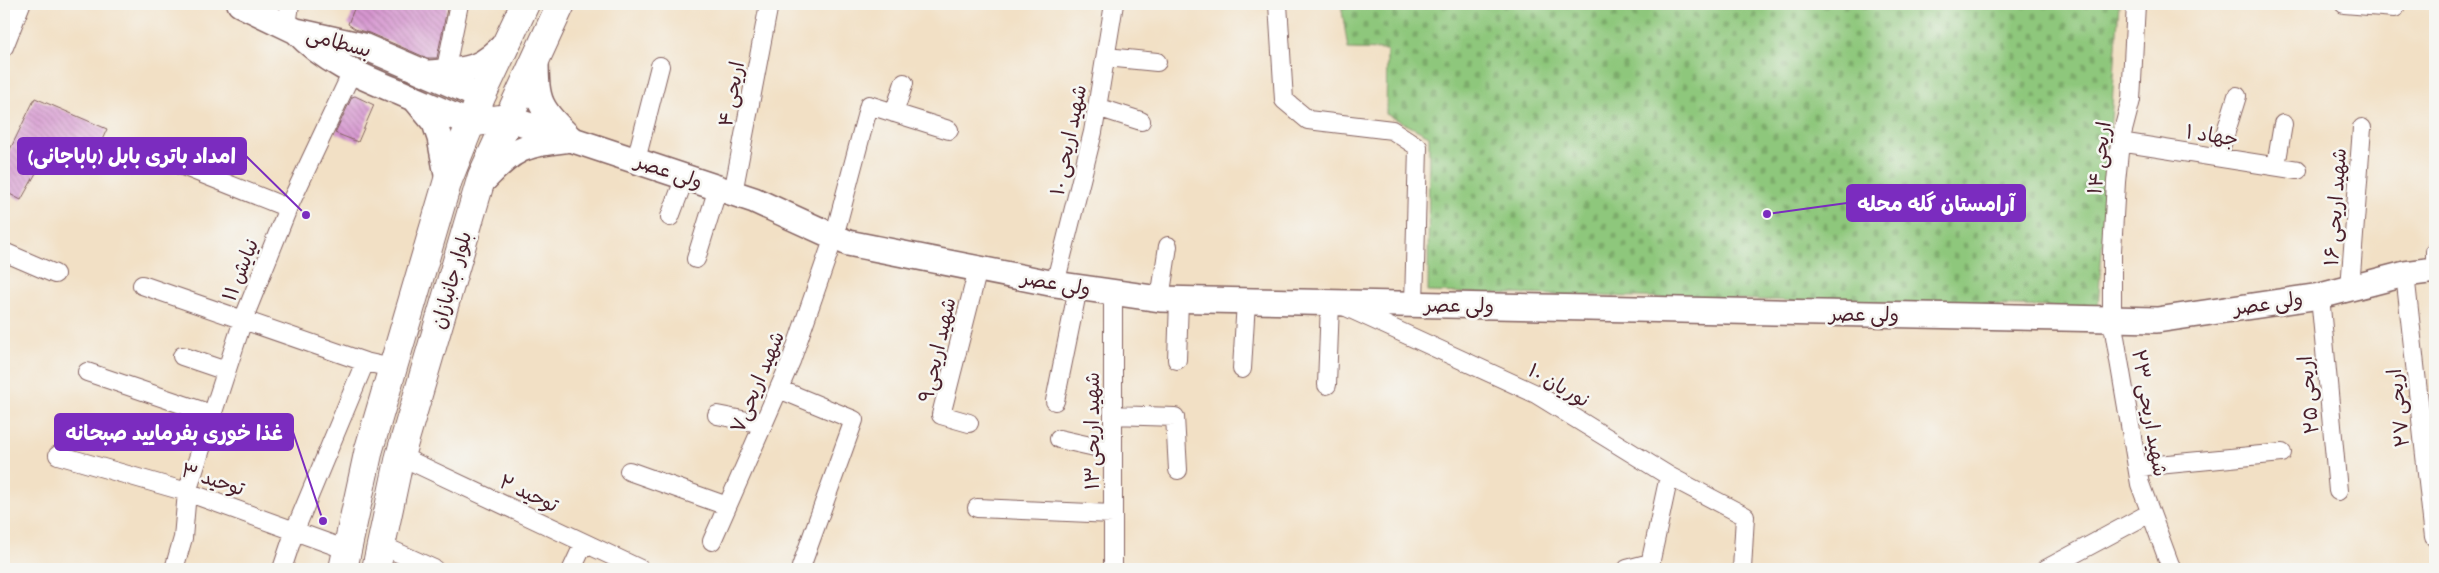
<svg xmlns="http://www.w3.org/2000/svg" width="2439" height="573" viewBox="0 0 2439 573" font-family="Dekko,'Playpen Sans Arabic',sans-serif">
	<defs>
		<pattern id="cemetery-stones" width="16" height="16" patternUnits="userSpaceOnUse" patternTransform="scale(1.25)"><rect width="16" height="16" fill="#8ec77b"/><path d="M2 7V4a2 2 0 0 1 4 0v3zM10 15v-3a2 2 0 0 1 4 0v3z" fill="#7caa6a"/></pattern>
		<pattern id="building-back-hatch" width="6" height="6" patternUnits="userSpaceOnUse" patternTransform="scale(1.25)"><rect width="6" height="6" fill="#d696d0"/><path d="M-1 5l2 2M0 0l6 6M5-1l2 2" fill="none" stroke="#b07aa9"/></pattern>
	</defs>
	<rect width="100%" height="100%" fill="#f6f6f2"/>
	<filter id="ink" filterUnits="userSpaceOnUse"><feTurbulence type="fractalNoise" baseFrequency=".02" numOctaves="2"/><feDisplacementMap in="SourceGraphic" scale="10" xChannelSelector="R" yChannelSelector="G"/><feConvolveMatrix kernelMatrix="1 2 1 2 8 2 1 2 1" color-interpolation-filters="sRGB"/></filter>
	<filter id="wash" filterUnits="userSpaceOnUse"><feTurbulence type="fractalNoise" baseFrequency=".0096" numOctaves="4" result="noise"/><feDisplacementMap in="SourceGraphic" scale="20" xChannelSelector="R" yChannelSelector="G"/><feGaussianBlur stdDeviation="1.12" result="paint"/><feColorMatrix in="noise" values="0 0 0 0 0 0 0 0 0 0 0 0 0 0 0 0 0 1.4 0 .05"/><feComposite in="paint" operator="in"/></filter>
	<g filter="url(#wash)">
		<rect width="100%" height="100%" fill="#f2e0c5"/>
		<!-- cemetery -->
		<path fill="url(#cemetery-stones)" stroke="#6c7353" d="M1341,4H2119L2098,308L1428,292L1429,136L1386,114L1387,50L1348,49Z"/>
		<g id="blocks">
			<!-- building -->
			<path fill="url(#building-back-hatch)" d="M356,4H448L437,58H427L369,33L355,29L348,24Z
				M355,96L374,105L358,142L335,133L352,97Z
				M35,98L107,129L87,173L46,155L21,200L4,191V162Z"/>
		</g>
	</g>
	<g filter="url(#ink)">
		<use href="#blocks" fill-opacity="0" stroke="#856361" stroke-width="1"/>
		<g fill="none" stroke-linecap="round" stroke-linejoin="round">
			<!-- street casing -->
			<g stroke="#856361" stroke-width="20">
				<path id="street" d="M1278,4L1284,100L1308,120L1392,130L1418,147L1414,304
					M2136,4L2131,100L2120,142L2116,182L2112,251V319L2140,484L2170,565L2169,569
					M2344,4L2395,8
					M287,26L290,4
					M4,47L21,4
					M1106,57L1157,62
					M443,83L459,4
					M1097,107L1141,121
					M894,113L904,83
					M2120,142L2298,170
					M160,157L288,208
					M2218,157L2237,96
					M636,160L660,66
					M2276,166L2283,124
					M733,193L769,4
					M670,217L685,177
					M4,252L55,274
					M696,259L718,188
					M2435,270V251
					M2405,274L2434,537
					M1055,284L1093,132L1114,4
					M142,285L365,362L392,368
					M2350,288L2362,128
					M1113,293V569
					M2320,296L2338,491
					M1160,299L1168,246
					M1344,306L1536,394L1669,476L1745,516L1742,569
					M182,356L226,371
					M1177,360L1179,300
					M1242,369L1246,301
					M87,372L211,414
					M1327,385L1330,303
					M779,389L854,420L801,567L805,569
					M1055,401L1078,288
					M717,415L763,424
					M1113,415L1175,417L1178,470
					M969,423L941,415L978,269
					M1059,439L1113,451
					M58,455L187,492L347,550
					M400,456L640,569
					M2137,467L2282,453
					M629,471L727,506
					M977,508L1113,514
					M712,541L791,361L834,237L869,105L949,130
					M381,545L434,569
					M174,569L183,538L187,492L243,320L288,208L352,72
					M282,569L295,530L365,362
					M572,569L584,543
					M1627,569L1650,563
					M1649,569L1669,476
					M2046,569L2150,513"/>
			</g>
			<!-- secondary casing -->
			<g stroke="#856361" stroke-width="28">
				<path id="secondary" d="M240,4L296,31L363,46L481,97
					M296,31C325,62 360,76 399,92C422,102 446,113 470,123
					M429,73C467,70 479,72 507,42
					M416,100L435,123L440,138L448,180
					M507,118L754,200L848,243L1055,284L1160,299L2157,320L2320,296L2405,274L2435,270
					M482,182C516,146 523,145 571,139C539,107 536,104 536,58"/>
			</g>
			<!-- primary casing -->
			<g stroke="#856361" stroke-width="30">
				<path id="primary" d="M470,123L507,118"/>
			</g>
			<!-- highway casing -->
			<g stroke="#856361" stroke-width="30">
				<path id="highway" d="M343,569L369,449L448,180L481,97L525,4
					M376,569L400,456L482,176L561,4"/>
			</g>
			<!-- street -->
			<use href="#street" stroke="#fff" stroke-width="18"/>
			<!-- secondary -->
			<use href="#secondary" stroke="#fff" stroke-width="25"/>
			<!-- primary -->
			<use href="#primary" stroke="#fff" stroke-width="28"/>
			<!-- highway -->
			<use href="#highway" stroke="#fff" stroke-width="28"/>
		</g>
	</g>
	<g text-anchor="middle" stroke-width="5" stroke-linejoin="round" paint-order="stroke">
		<!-- street labels -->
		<g font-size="20" fill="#4a1f2b" stroke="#f6f6f2">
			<text transform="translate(339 42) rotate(15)" y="7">بسطامی</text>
			<text transform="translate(731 94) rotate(-79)" y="7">اریحی ۴</text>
			<text transform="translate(2212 135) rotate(9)" y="7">جهاد ۱</text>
			<text transform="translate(1068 140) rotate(-78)" y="7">شهید اریحی ۱۰</text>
			<text transform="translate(2099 158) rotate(-82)" y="7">اریحی ۱۴</text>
			<text transform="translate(669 171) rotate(19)" y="7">ولی عصر</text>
			<text transform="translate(2335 207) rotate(-86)" y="7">شهید اریحی ۱۶</text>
			<text transform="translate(240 270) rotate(-68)" y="7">نیایش ۱۱</text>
			<text transform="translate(451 280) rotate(-74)" y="7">بلوار جانبازان</text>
			<text transform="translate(1056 283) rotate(10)" y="7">ولی عصر</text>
			<text transform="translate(2268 303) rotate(-8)" y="7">ولی عصر</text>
			<text transform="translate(1459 305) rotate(1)" y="7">ولی عصر</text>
			<text transform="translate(1864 314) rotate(1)" y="7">ولی عصر</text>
			<text transform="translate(937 350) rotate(-77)" y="7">شهید اریحی۹</text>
			<text transform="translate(757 382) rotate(-67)" y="7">شهید اریحی۷</text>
			<text transform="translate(1559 385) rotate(30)" y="7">نوریان ۱۰</text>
			<text transform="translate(2308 395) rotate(-95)" y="7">اریحی ۲۵</text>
			<text transform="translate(2398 408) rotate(-96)" y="7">اریحی ۲۷</text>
			<text transform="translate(2150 413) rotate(80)" y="7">شهید اریحی ۲۳</text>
			<text transform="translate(1092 431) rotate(-90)" y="7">شهید اریحی۱۳</text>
			<text transform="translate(213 479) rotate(18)" y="7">توحید ۳</text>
			<text transform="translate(529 493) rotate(25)" y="7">توحید ۲</text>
		</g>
	</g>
	<!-- callouts -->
	<path fill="none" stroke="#7b2cbf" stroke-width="2" d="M306 215L246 156M1767 214L1847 203M323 521L293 432"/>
	<g fill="#7b2cbf" stroke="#f6f6f2" stroke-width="2">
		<circle cx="306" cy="215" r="5"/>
		<circle cx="1767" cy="214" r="5"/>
		<circle cx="323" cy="521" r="5"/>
	</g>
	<g fill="#7b2cbf" stroke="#7b2cbf" stroke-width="2">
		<rect x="18" y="138" width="228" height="36" rx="5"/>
		<rect x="1847" y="185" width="178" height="36" rx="5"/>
		<rect x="55" y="414" width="238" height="36" rx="5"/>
	</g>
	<g font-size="21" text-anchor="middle" font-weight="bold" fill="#fff">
		<text x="132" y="163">امداد باتری بابل (باباجانی)</text>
		<text x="1936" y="211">آرامستان گله محله</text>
		<text x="174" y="440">غذا خوری بفرمایید صبحانه</text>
	</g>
	<!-- margin -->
	<rect width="2439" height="573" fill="none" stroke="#f6f6f2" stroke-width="20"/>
</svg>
